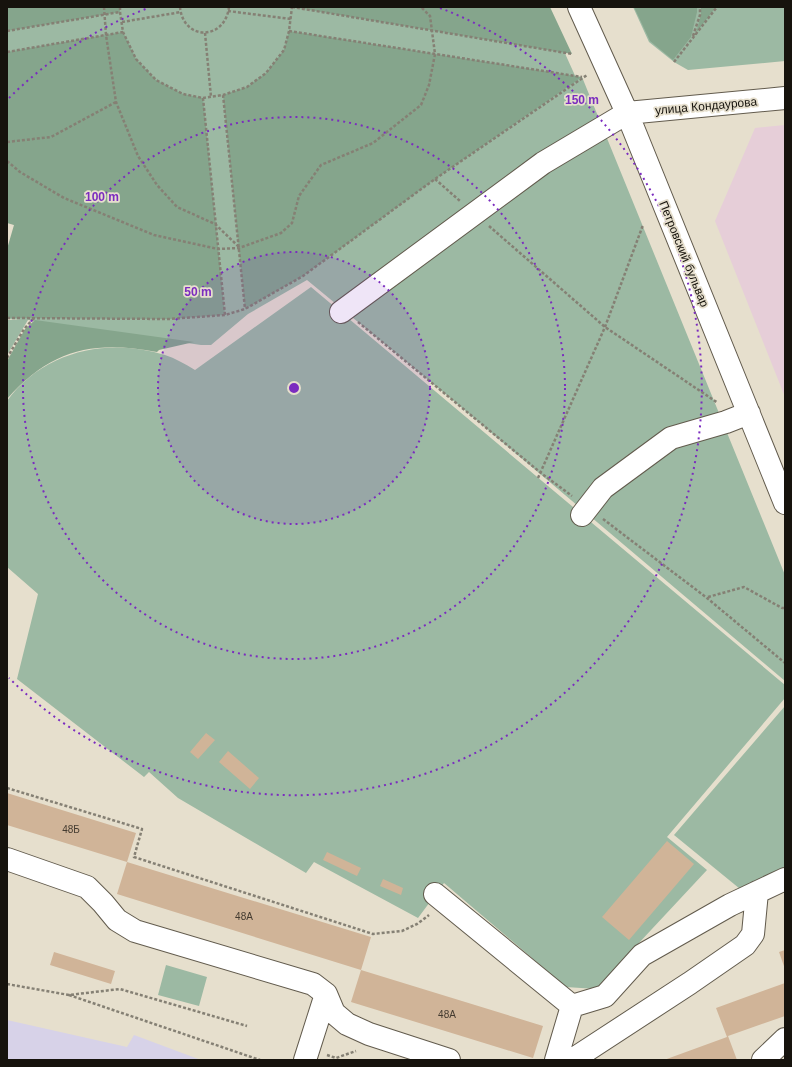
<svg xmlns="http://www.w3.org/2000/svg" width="792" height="1067" viewBox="0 0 792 1067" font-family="Helvetica,sans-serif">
	<rect width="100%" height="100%" fill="#e6dfcd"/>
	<!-- education -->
	<path fill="#d7d2e8" d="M7,1020L127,1047L134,1035L201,1060H7Z"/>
	<!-- medical -->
	<path fill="#e6ced8" d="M785,125V397L715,221L755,128Z"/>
	<!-- green -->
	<path fill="#9cb9a3" d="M7,7H544L577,80L582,77L785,575V681L455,402L307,280L248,314L211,345H201L28,320L7,355V320H21L7,319V251L15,225L7,222Z
		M633,7H785V61L688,70L674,62L649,42Z
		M311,287L785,685V698L667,837L707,870L596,989L566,987L444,883L418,918L314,862L306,873L178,798L149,772L144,777L17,679L38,594L7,567V401C43,351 108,337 165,355C175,358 185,364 195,370Z
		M785,706V873L745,893L674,835Z
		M166,965L207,977L199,1006L158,995Z"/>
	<!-- forest -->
	<path fill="#85a58c" d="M7,7H120V12L7,31Z
		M292,7H550L572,54Z
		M634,7H697V12L691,37L673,60L650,41Z
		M701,7H716L696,33L701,15Z
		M289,31L582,77L435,179L303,276L245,309L223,95L247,87L266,73L284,50Z
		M123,32L136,59L156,80L183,94L203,98L225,315L169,319L7,318V249L14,225L7,223V52Z
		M35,320L194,342L159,350L157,352C94,340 51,349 7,399V361L25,329Z"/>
	<!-- building -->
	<path fill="#d0b498" d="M206,733L215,740L198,759L190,752Z
		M228,751L259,778L250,789L219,762Z
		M7,793L136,833L127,862L7,825Z
		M667,841L694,864L629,940L602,917Z
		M327,852L361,868L357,876L323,860Z
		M127,862L371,937L361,970L543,1026L533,1058L351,1002L361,970L117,894Z
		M383,879L403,888L401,895L380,886Z
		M785,950V969L779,952Z
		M54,952L115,971L111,984L50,965Z
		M785,983V1016L728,1036L737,1060H664L727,1037L716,1008Z"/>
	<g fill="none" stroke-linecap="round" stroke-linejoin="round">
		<!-- minor casing -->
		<g stroke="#625b4d" stroke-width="24">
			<path id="minor" d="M579,7L627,113L785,503
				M341,312L543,163L627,113L785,98
				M582,515L603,488L671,438L726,422L749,413
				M7,859L87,887L103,903L117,920L135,931L313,984L326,994L334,1013L347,1024L369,1034L449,1060
				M435,894L572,1006
				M305,1060L326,994
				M556,1060L572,1006L605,996L642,955L730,905L785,879
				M572,1060L690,983L745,945L753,934L757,892
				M763,1060L785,1039"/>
		</g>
		<!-- path -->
		<path stroke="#858074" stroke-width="2.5" stroke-dasharray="3 2" stroke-linecap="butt" d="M104,7L106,35L116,102L138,156L157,185L177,207L215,224L239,247
			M120,7V12L123,32L136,59L156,80L183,94L203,98L223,95L247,87L266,73L284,50L289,31L292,7
			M180,7C183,41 225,41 229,7
			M292,7L572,54
			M228,11L291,19
			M122,22L181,12
			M7,31L120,12
			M289,31L582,77
			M205,33L211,97
			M693,36L700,15V7
			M7,52L123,32
			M674,62L717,7
			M223,95L245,309
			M203,98L225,315
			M7,142L51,137L116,102
			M7,161L20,172L64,198L154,235L218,249L239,248L281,233L292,223L299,196L321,165L373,143L421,105L429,85L435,54L430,16L421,7
			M435,179L460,201
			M489,226L605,327L718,403
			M7,318L169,319L225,315L245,309L303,276L435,179L587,75
			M358,322L541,473L572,496
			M7,358L24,329L34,318
			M538,478L605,327L643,225
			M603,519L707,598L785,663
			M708,597L744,587L782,608H785
			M7,788L142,829L134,857L373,934L402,931L417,924L429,915
			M7,984L69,995L120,989L247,1026
			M69,995L260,1060
			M327,1055L336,1058L356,1051"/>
		<!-- minor -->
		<use href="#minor" stroke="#fff" stroke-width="22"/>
	</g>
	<!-- distance rings -->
	<circle cx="294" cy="388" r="136" fill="#7b2cbf" fill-opacity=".12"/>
	<g fill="none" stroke="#7b2cbf" stroke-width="2" stroke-dasharray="2 4">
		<circle cx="294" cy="388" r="136"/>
		<circle cx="294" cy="388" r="271"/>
		<path d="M9 98A407 407 0 0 1 148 8M440 8A407 407 0 1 1 9 678"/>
	</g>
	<g text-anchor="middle" stroke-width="3.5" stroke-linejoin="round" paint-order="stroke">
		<!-- number labels -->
		<g font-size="10" fill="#443b30">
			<text x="71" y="833">48Б</text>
			<text x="244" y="920">48А</text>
			<text x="447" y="1018">48А</text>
		</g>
		<!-- street labels -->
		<g font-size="12" fill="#16130d" stroke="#e6dfcd">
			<text transform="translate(706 106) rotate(-5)" y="4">улица Кондаурова</text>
			<text transform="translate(684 254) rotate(68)" y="4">Петровский бульвар</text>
		</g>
	</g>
	<circle cx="294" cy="388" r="6" fill="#7b2cbf" stroke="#e6dfcd" stroke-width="2"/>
	<g font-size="12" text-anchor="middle" font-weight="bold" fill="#7b2cbf" stroke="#e6dfcd" stroke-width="3.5" stroke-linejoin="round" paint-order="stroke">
		<text x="582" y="104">150 m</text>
		<text x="102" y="201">100 m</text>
		<text x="198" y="296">50 m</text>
	</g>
	<!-- border -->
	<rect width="792" height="1067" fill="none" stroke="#16130d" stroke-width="16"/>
</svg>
